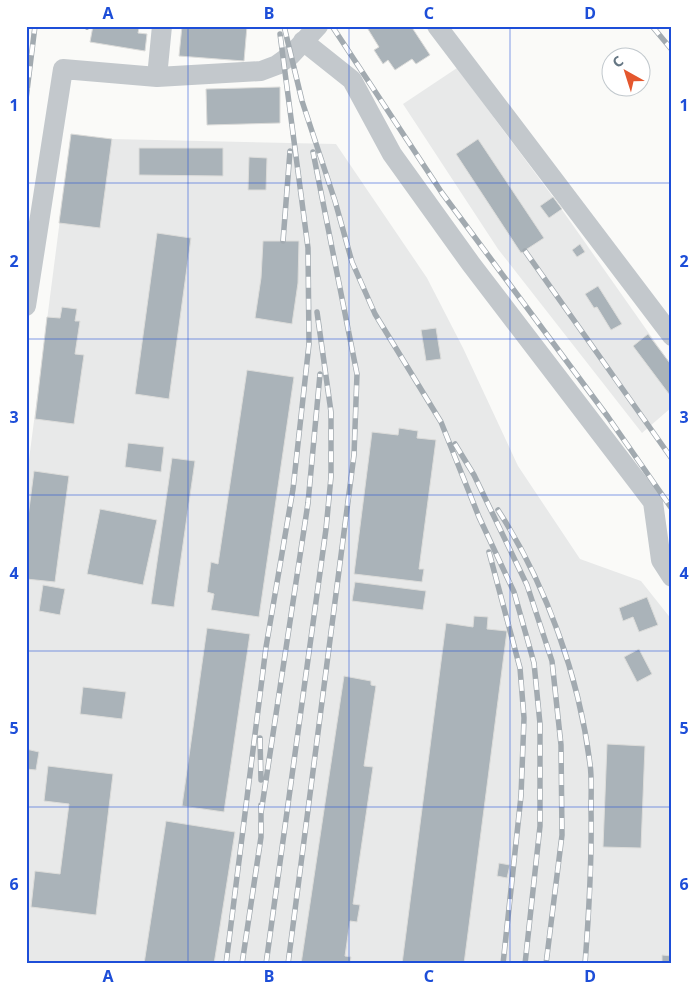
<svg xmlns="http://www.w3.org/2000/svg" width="698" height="990" viewBox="0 0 698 990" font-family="'Noto Sans',sans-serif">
	<rect width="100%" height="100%" fill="#fafaf8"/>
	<!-- built -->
	<path fill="#e8e9e9" d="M457,68L553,197L672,366V407L642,433L498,249L403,104Z
		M71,134L112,139L336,144L427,278L463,348L518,466L580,559L641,581L672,620V964H26V483Z"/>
	<!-- building -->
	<path fill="#aab3b9" stroke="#dcdcda" d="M93,26L139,28L138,33L147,34L145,51L90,42Z
		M182,26H247L244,61L179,56Z
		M366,26H411L430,55L416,64L412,59L395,70L388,60L383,64L374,50L379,47Z
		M280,87V123L207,125L206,89Z
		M71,134L112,139L100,228L59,223Z
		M478,139L544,238L521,253L456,154Z
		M139,148H223V176L139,175Z
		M249,157L267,158L266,190H248Z
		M553,197L562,209L549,218L540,206Z
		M157,233L191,238L169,399L135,394Z
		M263,241H299L298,283L292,324L255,318L261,278Z
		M580,244L585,252L577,257L572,250Z
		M598,286L622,324L611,330L597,307L594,308L585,294Z
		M62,307L77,309L75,321H80L75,354L84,355L74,424L35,419L47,317L60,318Z
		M436,328L441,359L426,361L421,330Z
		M648,334L672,366V398L633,346Z
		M247,370L294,377L259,617L211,610L214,594L207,592L211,562L218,564Z
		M399,428L418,431L417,438L436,440L419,569H424L422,582L354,574L372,432L398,435Z
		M128,443L164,447L161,472L125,467Z
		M172,458L195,461L174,607L151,604Z
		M34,471L69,476L55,582L26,579V532Z
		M100,509L157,520L143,585L87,574Z
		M355,582L426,591L423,610L352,601Z
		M43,585L65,589L60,615L39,611Z
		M647,597L658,625L639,632L633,617L623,621L619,608Z
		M474,616L488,617L487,629L507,631L464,964H402L446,623L473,627Z
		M207,628L250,634L224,812L182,806Z
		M639,649L652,674L637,682L624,657Z
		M344,676L371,681V685L376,686L364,766L373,767L353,904L360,905L357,922L350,921L345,956L351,957L350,964H301Z
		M83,687L126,692L122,719L80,714Z
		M607,744L645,746L641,848L603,847Z
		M26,749L39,752L36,770L26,769Z
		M48,766L113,774L96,915L31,907L35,871L60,874L69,804L44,801Z
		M166,821L235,832L214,964H144Z
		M499,863L510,865L507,878L497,876Z
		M662,955L672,956V964H662Z"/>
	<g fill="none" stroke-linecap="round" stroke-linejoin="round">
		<!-- minor -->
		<path stroke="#c3c8cc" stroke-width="20" d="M437,26L672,336
			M303,41L352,80L392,154L471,264L653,502L661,560L672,577
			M157,77L162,26
			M26,306L63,69L157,77L261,71L277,65L291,55L318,26"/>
		<!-- rail casing -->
		<g stroke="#a2aab0" stroke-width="5.5">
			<path id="rail" d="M284,26L302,101L335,201L352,262L375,314L441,422L479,517L514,592L534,663L540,724V826L525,964
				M332,26L442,193L608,417L672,509
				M652,26L672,50
				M671,26L672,27
				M87,27L88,26
				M26,99L35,26
				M283,241L290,151
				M525,251L672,459
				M455,444L474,475L527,585L552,661L561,745L562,835L546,964
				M498,510C546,584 579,676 590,764C592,778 591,794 591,809C592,861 589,912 585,964
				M489,552L520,668L524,718L521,796L503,964
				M260,738L261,780
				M261,813L308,503L320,374
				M226,964L266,647L293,489L309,344L308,248L280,34
				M242,964L261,837V805
				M266,964L326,529L331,477V412L317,312
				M288,964L354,455L357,374L313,152"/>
		</g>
		<!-- rail -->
		<use href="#rail" stroke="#fff" stroke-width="4" stroke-dasharray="11" stroke-linecap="butt"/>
	</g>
	<!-- grid -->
	<path fill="none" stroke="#1d4ed8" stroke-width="1" stroke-opacity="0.55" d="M188,26V964M349,26V964M510,26V964M26,183H672M26,339H672M26,495H672M26,651H672M26,807H672"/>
	<!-- border -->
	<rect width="698" height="990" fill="none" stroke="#ffffff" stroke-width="55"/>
	<!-- north arrow -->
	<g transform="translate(626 72) rotate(321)"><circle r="24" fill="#ffffff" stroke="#c1c8cd"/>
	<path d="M0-4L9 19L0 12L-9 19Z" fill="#e4572e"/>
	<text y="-8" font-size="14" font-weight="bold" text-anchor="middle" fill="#657683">С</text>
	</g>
	<rect x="28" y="28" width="642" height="934" fill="none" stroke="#1d4ed8" stroke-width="2"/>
	<g font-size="16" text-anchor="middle" font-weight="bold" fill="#1d4ed8">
		<text x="108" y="19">A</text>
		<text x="269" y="19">B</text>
		<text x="429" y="19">C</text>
		<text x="590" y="19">D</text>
		<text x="14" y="111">1</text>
		<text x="684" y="111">1</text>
		<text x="14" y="267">2</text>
		<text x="684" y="267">2</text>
		<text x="14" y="423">3</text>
		<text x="684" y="423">3</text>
		<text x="14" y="579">4</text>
		<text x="684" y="579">4</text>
		<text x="14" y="734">5</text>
		<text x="684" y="734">5</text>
		<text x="14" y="890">6</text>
		<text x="684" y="890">6</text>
		<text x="108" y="982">A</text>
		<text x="269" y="982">B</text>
		<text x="429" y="982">C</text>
		<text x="590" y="982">D</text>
	</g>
</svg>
